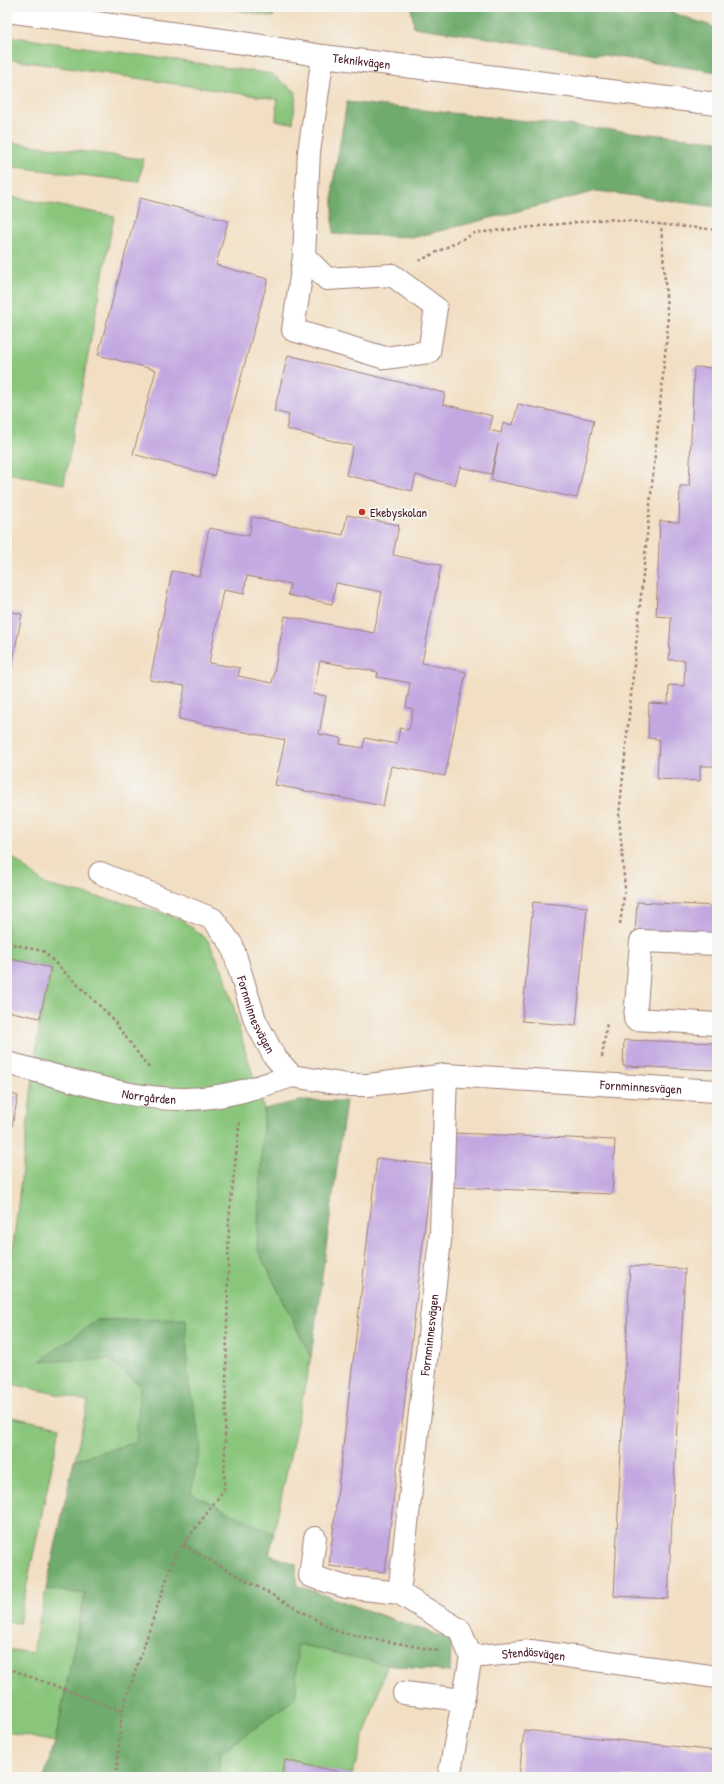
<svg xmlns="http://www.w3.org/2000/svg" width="724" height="1784" viewBox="0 0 724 1784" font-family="'Patrick Hand',sans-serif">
	<rect width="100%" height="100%" fill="#f6f6f2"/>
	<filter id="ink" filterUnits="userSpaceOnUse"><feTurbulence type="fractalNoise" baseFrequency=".025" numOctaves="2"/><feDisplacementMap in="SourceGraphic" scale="8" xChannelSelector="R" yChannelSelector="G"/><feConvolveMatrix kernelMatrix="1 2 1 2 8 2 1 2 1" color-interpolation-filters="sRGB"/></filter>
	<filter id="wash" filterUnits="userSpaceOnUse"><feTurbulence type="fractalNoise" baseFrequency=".012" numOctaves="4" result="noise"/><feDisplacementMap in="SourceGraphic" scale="16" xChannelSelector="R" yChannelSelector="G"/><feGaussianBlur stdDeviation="0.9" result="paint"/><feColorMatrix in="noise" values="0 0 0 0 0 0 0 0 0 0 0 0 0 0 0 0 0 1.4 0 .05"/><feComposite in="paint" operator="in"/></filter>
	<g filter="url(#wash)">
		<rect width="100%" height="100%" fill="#f2dfc3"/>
		<!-- green -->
		<path fill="#89c67c" stroke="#6a7254" d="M222,7H274L273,17Z
			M7,36L272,74L296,92L293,123L276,121L277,99L7,59Z
			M7,142L143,159L139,182L7,166Z
			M7,196L114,216L64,484L7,473Z
			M7,853L46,885L154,910L182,920L208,940L225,975L245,1050L264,1109L257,1248L311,1357L269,1555L296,1564V1585L411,1626L451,1639L450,1672L387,1665L352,1775L285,1760L281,1777H88L132,1596L64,1591L85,1593L55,1742L7,1732V1649L32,1653L88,1401L7,1383V1297L40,1018L51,968L7,958Z
			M7,1416L60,1427L19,1623L7,1621Z"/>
		<!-- forest -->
		<path fill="#6eab6c" stroke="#5c654c" d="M411,7H656L717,28V72L414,27Z
			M347,102L717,141V207L597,191L416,237L333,234V183Z
			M299,1101H346L311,1357L257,1248L264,1109Z
			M186,1319L188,1379L201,1444L191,1493L274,1534L269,1555L296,1564V1585L411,1626L451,1639L450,1672L387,1665L297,1644L296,1698L221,1753L218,1777H44L55,1742L85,1594L46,1589L74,1460L136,1442L140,1386L110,1360L40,1361L97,1320Z"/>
		<g id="blocks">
			<!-- building -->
			<path fill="#c2a8e1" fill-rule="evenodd" d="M140,198L228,221L216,265L268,279L214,476L133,454L156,370L98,355Z
				M288,355L445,393L443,404L493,416L489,430L501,433L503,423L513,425L518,404L594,420L577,498L491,480L498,444L491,474L460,467L455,485L416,475L412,491L346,475L353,446L286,429L289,415L274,411Z
				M694,367L717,368V766H700V781L657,779L659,739L648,738L649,703L668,704L669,685L684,686L685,660H669L671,617L656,616L660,521L679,522L680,486H689Z
				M347,515L399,525L393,555L441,565L422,663L466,672L445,776L391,766L383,806L275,785L285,740L179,719L185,686L150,680L172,571L200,576L209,528L249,536L252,517L343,535ZM247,576L290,584L288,595L332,604L336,583L382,592L374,633L285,616L272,683L238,676L240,668L209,663L223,590L244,594ZM320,661L378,672L377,677L410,683L406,707L413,709L409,730L400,728L397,744L365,738L363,748L340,744L341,738L319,734L326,696L313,694Z
				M7,540H11L8,555H7Z
				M7,611L22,614L8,685H7Z
				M533,902L587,907L576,1026L522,1021Z
				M637,902L717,906V938L635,934Z
				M7,958L51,968L40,1018L7,1011Z
				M624,1040L717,1043V1070L623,1066Z
				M7,1093L18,1096L8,1146H7Z
				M453,1133L615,1140L612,1194L451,1187Z
				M377,1158L432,1165L385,1572L329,1566Z
				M630,1266L685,1269L668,1599L614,1596Z
				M524,1730L717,1751V1777H519Z
				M285,1760L352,1775L351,1777H281Z"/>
		</g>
	</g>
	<g filter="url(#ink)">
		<use href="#blocks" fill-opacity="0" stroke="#9e7f77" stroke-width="1"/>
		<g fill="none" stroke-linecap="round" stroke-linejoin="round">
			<!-- minor casing -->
			<g stroke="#9e7f77" stroke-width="24">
				<g id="minor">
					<path id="s1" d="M7,11L237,42L323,56L717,104"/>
					<path d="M304,256L327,279L392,275L436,308L429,352L385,358L293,330L304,256L309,152L323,56"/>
					<path id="s2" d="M100,873L213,919L232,945L255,1020L274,1056L292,1076L348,1085H369L446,1075L717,1091"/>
					<path d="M717,944L641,941L635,1019L717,1024"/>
					<path id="s3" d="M7,1063C63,1077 128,1100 185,1099C222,1099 258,1087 292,1076"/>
					<path d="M315,1538L310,1576L346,1587L399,1593L460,1630L471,1657"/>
					<path id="s4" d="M399,1593L441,1232L446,1075"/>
					<path id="s5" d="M471,1657L531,1651L717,1677"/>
					<path d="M404,1693L463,1700"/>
					<path d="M449,1777L471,1657"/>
				</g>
			</g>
			<!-- path -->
			<path stroke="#9e7f77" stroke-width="2.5" stroke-dasharray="3 3" stroke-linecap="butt" d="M419,261L475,233L608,219L717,230
				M620,924L625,889L619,816L668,324L661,224
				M7,943L43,951L110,1016L149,1068L148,1070
				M602,1057L607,1022
				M183,1545L338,1632L439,1651
				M7,1668L122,1711
				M116,1777L122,1711L174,1557L224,1490L229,1219L240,1119"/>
			<!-- minor -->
			<use href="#minor" stroke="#fff" stroke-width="22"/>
		</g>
	</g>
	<!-- markers -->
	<circle fill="#c8321e" stroke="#f6f6f2" stroke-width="1.5" cx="362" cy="512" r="4"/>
	<g text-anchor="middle" stroke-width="4" stroke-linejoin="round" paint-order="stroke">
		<!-- street labels -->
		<g font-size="13" fill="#4a1f2b" stroke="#f6f6f2">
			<text dy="5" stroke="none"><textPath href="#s1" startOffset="358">Teknikvägen</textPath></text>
			<text dy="5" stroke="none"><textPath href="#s2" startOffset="228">Fornminnesvägen</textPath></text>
			<text dy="5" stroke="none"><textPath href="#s2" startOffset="651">Fornminnesvägen</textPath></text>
			<text dy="5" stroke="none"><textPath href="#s3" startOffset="146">Norrgården</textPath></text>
			<text dy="5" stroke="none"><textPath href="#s4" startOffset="260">Fornminnesvägen</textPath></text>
			<text dy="5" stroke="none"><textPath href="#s5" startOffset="63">Stendösvägen</textPath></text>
		</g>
		<!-- poi labels -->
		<g font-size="13" fill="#4a1f2b" stroke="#f6f6f2" text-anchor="start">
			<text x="370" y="517">Ekebyskolan</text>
		</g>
	</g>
	<!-- margin -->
	<rect width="724" height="1784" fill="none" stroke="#f6f6f2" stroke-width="24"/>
</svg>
